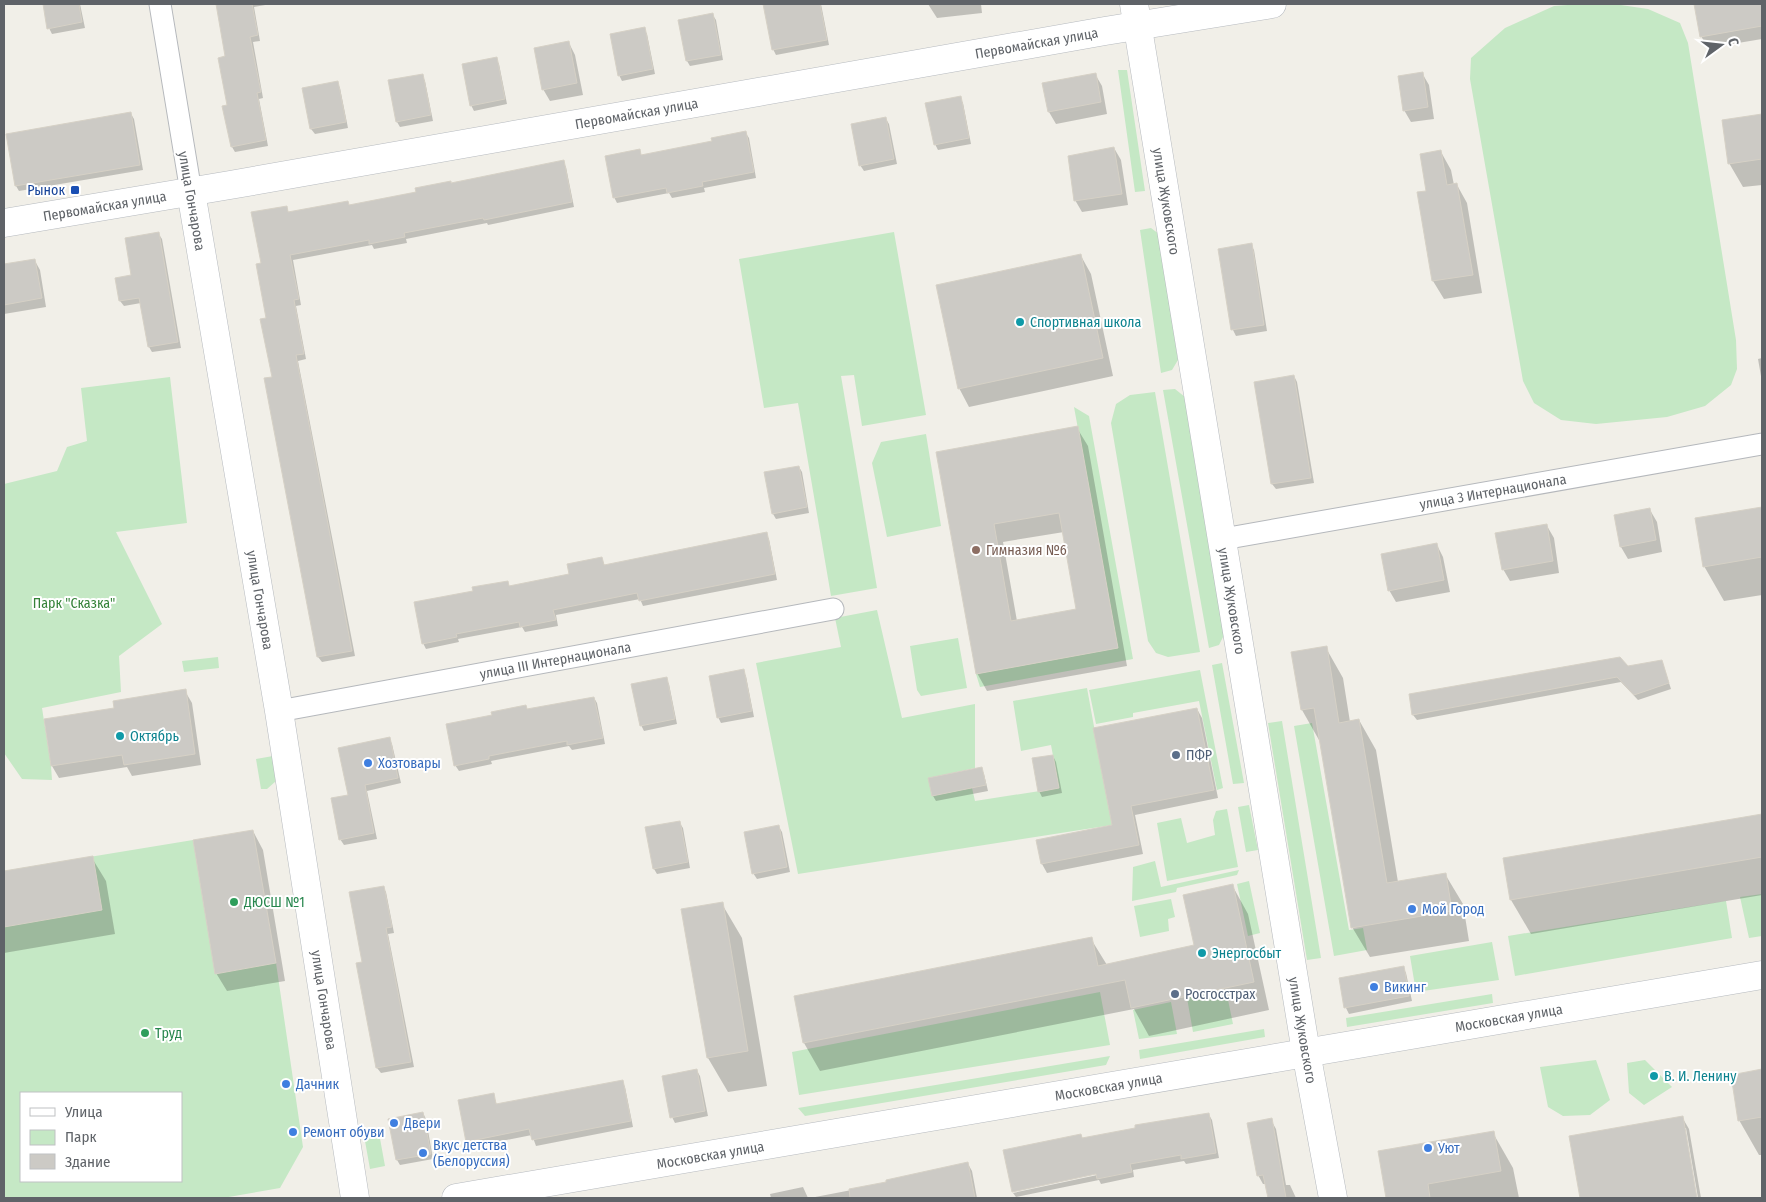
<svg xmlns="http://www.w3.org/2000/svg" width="1766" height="1202" viewBox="0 0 1766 1202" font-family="'Fira Sans Condensed',sans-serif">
	<rect width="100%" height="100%" fill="#f1efe8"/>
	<!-- green -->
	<path fill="#c5e8c5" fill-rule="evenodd" d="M1581,4H1614L1648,9L1680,23L1688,43L1736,340L1737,369L1731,385L1705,406L1667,417L1596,424L1561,420L1534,403L1523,381L1470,79L1471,58L1505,28L1554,6Z
		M1118,70H1127L1145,191L1135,192Z
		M1151,228L1159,234L1178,360L1172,370L1161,373L1140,230Z
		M894,232L926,415L862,426L854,375L841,376L877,588L831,596L798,403L764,408L739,259Z
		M170,377L187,523L116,532L162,624L119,656L121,692L42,708L51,766L52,780L22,779L4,753V484L57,471L67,447L87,441L81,388Z
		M1175,389L1185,397L1225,633L1219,645L1209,648L1163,390Z
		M1155,392L1200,652L1168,657L1156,653L1148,641L1111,423L1116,404L1130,395Z
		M1074,407L1089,416L1133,659L980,687L976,674L1118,648Z
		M926,434L941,526L887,537L872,463L881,442Z
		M877,610L902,718L975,704V768L929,778L932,796L972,788L975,801L1059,788L1051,745L1021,751L1013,701L1087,688L1112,825L798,874L756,663L841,647L835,618Z
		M958,638L967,688L921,696L917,690L910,646Z
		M218,657L219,668L184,672L182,661Z
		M1222,663L1244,783L1233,784L1212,665Z
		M1200,670L1223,788L1217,790L1199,701L1133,713V717L1096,724L1089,690Z
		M1282,721L1321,958L1307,960L1268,723Z
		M1312,723L1349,930L1363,928L1367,950L1334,956L1294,726Z
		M273,756L276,781L267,789H261L256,759Z
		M1249,805L1258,850L1246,852L1238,807Z
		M1227,809L1238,867L1167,881L1157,823L1181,818L1187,843L1215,835L1213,820L1216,811Z
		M193,840L215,973L276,963L303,1147L280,1188L223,1198H4V871ZM21,1093H181V1181H21Z
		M1155,861L1161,887L1239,870L1237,875L1177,888L1176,892L1132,901L1133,867Z
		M1249,881L1260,933L1248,936L1237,884Z
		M1762,894V936L1749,938L1740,897Z
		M1171,899L1175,917L1168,919L1169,931L1140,937L1134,906Z
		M1726,901L1732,938L1515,976L1508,936Z
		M1492,942L1499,980L1416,992L1410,956Z
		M1226,990L1233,1024L1193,1032L1187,998Z
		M1100,992L1110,1045L799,1095L792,1052Z
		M1492,994L1493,1003L1347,1027L1346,1018Z
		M1171,1002L1177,1034L1139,1039L1133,1010Z
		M1264,1029L1265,1037L1140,1059L1139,1050Z
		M1110,1056L1106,1065L805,1116L798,1108Z
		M1596,1060L1610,1100L1590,1115L1563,1116L1548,1107L1540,1067Z
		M1645,1060L1672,1087L1644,1105L1629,1093L1627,1063Z
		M379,1133L385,1166L370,1169L365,1141L370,1134Z"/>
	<!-- shadow -->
	<path fill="#0003" fill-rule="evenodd" d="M44,4H80L85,28L52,34L49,28Z
		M217,4H271L254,7L260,41L253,42L263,98L259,99L268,146L235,152L232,147L227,57Z
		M765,4H821L829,45L776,55L773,49Z
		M928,4H981L982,13L937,18Z
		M1695,4H1731V5L1762,4V39L1708,48L1701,36Z
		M712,14L716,20L723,60L690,66L687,61L679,21Z
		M644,29L647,34L655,74L622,81L619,75Z
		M569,43L575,55L583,95L550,101L543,89Z
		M496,59L499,64L507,104L474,111L471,105Z
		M1422,73L1429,85L1434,119L1411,122L1404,110Z
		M1095,74L1102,86L1107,114L1056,124L1049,112Z
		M422,75L425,81L433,121L400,127L397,122Z
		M337,82L340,88L348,128L315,134L311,129Z
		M960,98L963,103L971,144L938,150L935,144Z
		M131,114L134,119L143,170L19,191L16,186Z
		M1762,115V185L1743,187L1729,163L1723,121Z
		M886,119L889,124L897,164L864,171L860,165Z
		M745,132L749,138L756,178L704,188L705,192L672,198L669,193L617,203L614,197L639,151L642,156L713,142Z
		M1114,148L1121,160L1128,205L1082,212L1075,200Z
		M1441,152L1451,170L1454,185H1457L1467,203L1482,293L1444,299L1433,281L1418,193L1428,192Z
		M563,162L566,167L574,207L488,225L487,223L406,239L407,243L374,249L372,245L293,260L301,305L296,306L306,359L298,361L355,656L322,662L318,657L265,379L273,378L262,264L286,207L289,213L349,206Z
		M158,233L162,239L181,348L152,352L149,347L141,303L124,306L120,301L133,276Z
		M1251,245L1254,250L1267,331L1236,336L1233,330L1220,250Z
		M1081,256L1091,274L1113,376L969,407L959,388Z
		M35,261L40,270L46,307L4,314V266Z
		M1762,358V382L1758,359Z
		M1294,376L1297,382L1314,483L1276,489L1272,484L1255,383Z
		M1077,428L1088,446L1127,666L987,691L977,673L937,453ZM1064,532L1077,610L1017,621L1003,542Z
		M799,467L802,472L809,513L776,519L773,514Z
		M1762,508V595L1724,601L1704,566L1696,519Z
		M1650,510L1657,522L1662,552L1628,559L1621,547L1616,516Z
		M1547,526L1554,538L1559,573L1510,581L1503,569Z
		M766,534L769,539L777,580L643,606L640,599L556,615L558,626L525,632L522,627L458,639L459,642L426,649L423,643L474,592L507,582L510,587L571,575L602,559L605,566Z
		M1437,545L1443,557L1450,592L1396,602L1389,590Z
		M1326,648L1343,678L1350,722L1359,720L1376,750L1398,882L1445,874L1463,904L1469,941L1370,957L1352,927L1321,739L1319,740L1302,710Z
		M1662,661L1671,689L1638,700L1621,682L1417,720L1413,715L1628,667Z
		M743,671L746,676L754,717L721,723L718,717Z
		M666,679L669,684L677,724L644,731L641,725Z
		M185,691L192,703L201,765L132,776L127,767L59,778L52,766L45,720L116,709Z
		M594,698L597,703L605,744L572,750L569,746L491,761L492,764L459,771L455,765L493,716L526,706L528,711Z
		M1197,709L1202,718L1218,798L1135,815L1143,854L1047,873L1042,864L1038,841L1114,826Z
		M389,738L392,744L401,783L367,791L377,839L344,845L340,839L350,796Z
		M1053,756L1056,762L1062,793L1042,797L1039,791Z
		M981,768L984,774L988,791L936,801L933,796Z
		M1762,816V895L1531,934L1511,900L1504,860Z
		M679,822L683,828L690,868L657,874L654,869Z
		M779,827L782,832L790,872L757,879L753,873Z
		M253,831L263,850L285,981L227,991L216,973Z
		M92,858L106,881L115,934L4,953V873Z
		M1232,885L1248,914L1269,1010L1149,1036L1134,1009L820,1071L804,1043L795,997L1091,939L1107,965L1195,946Z
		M383,887L386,892L394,933L388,934L414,1067L381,1073L377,1068L357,964L363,963Z
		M722,904L742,938L767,1086L728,1092L708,1058Z
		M1403,967L1406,973L1412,1001L1349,1014L1346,1008L1340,979Z
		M697,1071L700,1076L708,1116L675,1123L672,1117Z
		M1762,1071V1155H1759L1739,1120L1732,1076Z
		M622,1081L625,1087L633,1127L536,1146L532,1135L471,1147L467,1141L493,1094L497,1105Z
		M423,1113L426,1119L433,1159L400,1165L397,1160L389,1120Z
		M1209,1115L1212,1120L1219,1158L1186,1164L1184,1161L1133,1170L1134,1177L1101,1184L1099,1180L1016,1197L1013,1193L1102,1174V1172L1013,1190L1081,1135L1083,1139Z
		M1682,1117L1689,1129L1701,1198H1698L1686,1128H1684L1696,1198H1581L1571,1137Z
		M1271,1120L1276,1129L1286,1185H1290L1296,1198H1269L1266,1184H1263L1258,1175Z
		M1493,1133L1513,1168L1519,1198H1387L1380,1152Z
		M968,1164L972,1171L977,1198H810L888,1183Z
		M803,1187L808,1198H771L770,1194Z"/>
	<!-- building -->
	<path fill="#cccac5" stroke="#d6d1c6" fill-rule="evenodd" d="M43,4H79L82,22L47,29Z
		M216,4H252L258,35L250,37L261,92L257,93L266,140L231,147L222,106L227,105L218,58L225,56Z
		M763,4H820L827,40L772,50Z
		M1694,4H1762V26L1700,37Z
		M713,13L721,55L686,61L678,20Z
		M645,27L653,69L618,76L610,34Z
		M569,41L577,83L542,90L534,48Z
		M497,57L505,99L470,106L462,64Z
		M1423,72L1428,107L1403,111L1398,76Z
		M1096,73L1101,102L1048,112L1042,83Z
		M423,74L431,115L396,122L388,80Z
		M338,81L346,122L310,129L302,88Z
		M961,96L969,138L934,145L925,103Z
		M131,112L140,165L15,186L6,134Z
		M1762,114V159L1728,164L1722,120Z
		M886,117L894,159L859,166L851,124Z
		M746,131L754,172L702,182L703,186L667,193L666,188L613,198L605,156L640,149L641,155L712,141L711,138Z
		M1114,147L1122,194L1074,201L1068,156Z
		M1441,150L1447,185L1457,183L1473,275L1432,281L1417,192L1426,191L1420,154Z
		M564,160L572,202L484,220L483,218L404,233L405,237L369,244V240L290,255L299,299L294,300L304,354L296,355L352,651L317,657L264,378L272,377L260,319L266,318L256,264L261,263L251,212L287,206L288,212L348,201L349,205L416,192L415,188L451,181V183Z
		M159,232L178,342L148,347L139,298L119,301L115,278L131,275L125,238Z
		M1252,243L1264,325L1231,330L1218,249Z
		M1081,254L1103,358L958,389L936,285Z
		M35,259L42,298L4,305V264Z
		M1294,375L1311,478L1271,484L1254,382Z
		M1078,426L1118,648L976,674L936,452ZM1059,513L1076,609L1011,621L994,524Z
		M799,466L807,507L772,514L764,472Z
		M1762,507V557L1703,567L1695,518Z
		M1650,508L1656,540L1620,547L1614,515Z
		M1547,524L1553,561L1502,570L1495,533Z
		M767,532L775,574L639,601L637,593L553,610L556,620L520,627L519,622L456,634L457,637L422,644L414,602L473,591L472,587L508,581L509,586L569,574L567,564L602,557L604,565Z
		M1437,543L1444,580L1388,591L1381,554Z
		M1327,646L1339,723L1359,719L1387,883L1446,873L1452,911L1351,928L1314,708L1301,710L1291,652Z
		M1620,657L1628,666L1662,660L1669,683L1634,695L1617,677L1412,715L1409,694Z
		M744,669L752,711L717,718L709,676Z
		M667,677L675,719L640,726L631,684Z
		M186,689L195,754L124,765L122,755L51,766L44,719L114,708L113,701Z
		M594,697L603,738L567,745V741L489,756V759L454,766L446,724L492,715L491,712L526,705L527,709Z
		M1197,708L1214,790L1131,806L1139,845L1041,864L1036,840L1112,825L1093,728Z
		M390,737L398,778L365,785L374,833L339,840L331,798L348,795L338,748Z
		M1053,755L1059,788L1038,792L1032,758Z
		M982,767L986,785L932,796L928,778Z
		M1762,814V857L1510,900L1503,858Z
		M680,821L688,862L653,869L645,827Z
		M779,825L787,867L752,874L744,832Z
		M253,830L276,963L215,974L193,840Z
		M93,856L102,910L4,927V871Z
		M1233,884L1254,982L1131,1008L1125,980L803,1043L794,996L1092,937L1098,966L1194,945L1183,895Z
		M384,886L392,927L386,928L411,1062L376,1068L356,963L362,962L349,892Z
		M723,902L748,1051L707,1058L681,909Z
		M1404,966L1409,996L1344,1008L1339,978Z
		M697,1069L705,1111L670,1118L662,1076Z
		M1762,1069V1117L1738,1121L1731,1075Z
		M623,1080L631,1121L532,1140L529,1129L466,1142L458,1100L494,1093L496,1104Z
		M423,1112L431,1154L396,1160L388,1119Z
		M1209,1113L1216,1153L1181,1159V1155L1130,1164L1132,1172L1097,1179L1096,1174L1012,1192L1003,1150L1081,1134L1082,1138L1135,1128V1125Z
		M1683,1116L1697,1198H1580L1569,1136Z
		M1272,1118L1286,1198H1268L1263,1175L1257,1176L1247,1123Z
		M1494,1131L1501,1171L1428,1184L1430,1198H1386L1378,1151Z
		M968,1162L975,1198H850L849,1189L886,1182V1180Z"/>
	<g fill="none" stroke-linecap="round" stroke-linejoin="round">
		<!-- street casing -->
		<g stroke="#b5b8bc" stroke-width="23">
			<g id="street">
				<path d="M160,4L191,192"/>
				<path id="s1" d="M1223,539L1762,444"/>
				<path id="s2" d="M279,711L833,609"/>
			</g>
		</g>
		<!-- secondary casing -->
		<g stroke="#b6babf" stroke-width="29">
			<g id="secondary">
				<path id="s3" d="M1134,4L1306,1052L1333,1198"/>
				<path id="s4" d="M191,192L279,711L355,1198"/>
				<path id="s5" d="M4,223L230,185L1105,31L1272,4"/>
				<path id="s6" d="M456,1198C892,1125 1327,1048 1762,975"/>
			</g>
		</g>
		<!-- street -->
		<use href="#street" stroke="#fff" stroke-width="21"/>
		<!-- secondary -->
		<use href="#secondary" stroke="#fff" stroke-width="28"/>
	</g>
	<!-- markers -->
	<rect fill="#1a4fb4" stroke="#fff" stroke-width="2" x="70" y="185" width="10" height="10" rx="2.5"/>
	<g fill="#0f9aa8" stroke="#fff" stroke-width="2">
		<circle cx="1020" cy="322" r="5"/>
		<circle cx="120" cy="736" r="5"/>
		<circle cx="1202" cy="953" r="5"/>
		<circle cx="1654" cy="1076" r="5"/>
	</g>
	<circle fill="#8d6e63" stroke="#fff" stroke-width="2" cx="976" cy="550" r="5"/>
	<g fill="#5c6f8a" stroke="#fff" stroke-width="2">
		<circle cx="1176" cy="755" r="5"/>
		<circle cx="1175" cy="994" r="5"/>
	</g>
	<g fill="#3f7fe0" stroke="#fff" stroke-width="2">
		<circle cx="368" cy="763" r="5"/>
		<circle cx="1412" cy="909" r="5"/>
		<circle cx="1374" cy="987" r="5"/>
		<circle cx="286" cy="1084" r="5"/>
		<circle cx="394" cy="1123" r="5"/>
		<circle cx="293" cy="1132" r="5"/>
		<circle cx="1428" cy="1148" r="5"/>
		<circle cx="423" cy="1153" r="5"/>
	</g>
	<g fill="#2e9e5b" stroke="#fff" stroke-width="2">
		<circle cx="234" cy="902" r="5"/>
		<circle cx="145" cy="1033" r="5"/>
	</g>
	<g text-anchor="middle" stroke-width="4" stroke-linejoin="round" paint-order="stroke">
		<!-- street labels -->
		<g font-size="14" fill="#5f6368" stroke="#fff">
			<text dy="5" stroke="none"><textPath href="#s5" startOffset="1048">Первомайская улица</textPath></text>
			<text dy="5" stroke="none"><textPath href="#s5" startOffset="642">Первомайская улица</textPath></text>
			<text transform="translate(192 201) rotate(80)" y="5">улица Гончарова</text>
			<text dy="5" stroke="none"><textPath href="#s3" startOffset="200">улица Жуковского</textPath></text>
			<text dy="5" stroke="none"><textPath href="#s5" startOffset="102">Первомайская улица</textPath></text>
			<text dy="5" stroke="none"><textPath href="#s1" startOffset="274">улица 3 Интернационала</textPath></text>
			<text dy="5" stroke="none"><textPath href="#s4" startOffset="414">улица Гончарова</textPath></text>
			<text dy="5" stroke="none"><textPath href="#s3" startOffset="605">улица Жуковского</textPath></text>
			<text dy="5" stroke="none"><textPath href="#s2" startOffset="281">улица III Интернационала</textPath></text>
			<text dy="5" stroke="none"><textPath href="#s4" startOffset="819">улица Гончарова</textPath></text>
			<text dy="5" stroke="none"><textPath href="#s6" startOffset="1068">Московская улица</textPath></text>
			<text dy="5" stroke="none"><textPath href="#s3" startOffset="1040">улица Жуковского</textPath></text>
			<text dy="5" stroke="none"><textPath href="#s6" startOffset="662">Московская улица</textPath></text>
			<text dy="5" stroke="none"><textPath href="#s6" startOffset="258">Московская улица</textPath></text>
		</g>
		<!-- transit labels -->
		<g font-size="14" fill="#164399" stroke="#fff" text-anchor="end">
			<text x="65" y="195">Рынок</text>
		</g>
		<!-- culture labels -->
		<g font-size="14" fill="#0d838f" stroke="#fff" text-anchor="start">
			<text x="1030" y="327">Спортивная школа</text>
			<text x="130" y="741">Октябрь</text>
			<text x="1212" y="958">Энергосбыт</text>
			<text x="1664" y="1081">В. И. Ленину</text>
		</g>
		<!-- education labels -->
		<g font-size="14" fill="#785e54" stroke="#fff" text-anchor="start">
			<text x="986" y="555">Гимназия №6</text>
		</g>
		<!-- park labels -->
		<g font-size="14" fill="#348238" stroke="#fff">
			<text x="74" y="608">Парк "Сказка"</text>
		</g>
		<!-- service labels -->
		<g font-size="14" fill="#4e5e75" stroke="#fff" text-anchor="start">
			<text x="1186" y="760">ПФР</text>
			<text x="1185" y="999">Росгосстрах</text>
		</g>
		<!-- shop labels -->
		<g font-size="14" fill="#366cbe" stroke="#fff" text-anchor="start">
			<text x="378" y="768">Хозтовары</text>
			<text x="1422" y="914">Мой Город</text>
			<text x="1384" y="992">Викинг</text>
			<text x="296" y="1089">Дачник</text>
			<text x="404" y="1128">Двери</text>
			<text x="303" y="1137">Ремонт обуви</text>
			<text x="433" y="1150">Вкус детства<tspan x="433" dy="16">(Белоруссия)</tspan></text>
			<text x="1438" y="1153">Уют</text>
		</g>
		<!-- leisure labels -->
		<g font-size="14" fill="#27864d" stroke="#fff" text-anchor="start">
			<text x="244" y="907">ДЮСШ №1</text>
			<text x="155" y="1038">Труд</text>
		</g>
	</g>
	<!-- border -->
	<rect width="1766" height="1202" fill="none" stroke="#5f6368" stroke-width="10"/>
	<!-- legend -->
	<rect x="20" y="1092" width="162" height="90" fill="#ffffff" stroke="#bfc1c3"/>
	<rect x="30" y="1108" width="25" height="8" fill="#ffffff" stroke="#bfc1c3"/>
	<text x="65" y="1117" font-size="15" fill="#5f6368">Улица</text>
	<rect x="30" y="1130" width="25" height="15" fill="#c5e8c5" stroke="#bfc1c3"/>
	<text x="65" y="1142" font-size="15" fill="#5f6368">Парк</text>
	<rect x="30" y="1154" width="25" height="15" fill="#cccac5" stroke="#bfc1c3"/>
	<text x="65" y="1167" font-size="15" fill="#5f6368">Здание</text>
	<!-- north arrow -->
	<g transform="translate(1721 45) rotate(75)" stroke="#ffffff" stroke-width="4" paint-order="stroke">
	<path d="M0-4L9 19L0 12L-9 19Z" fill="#5f6368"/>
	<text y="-8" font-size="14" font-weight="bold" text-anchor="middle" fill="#5f6368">С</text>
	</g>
</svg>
